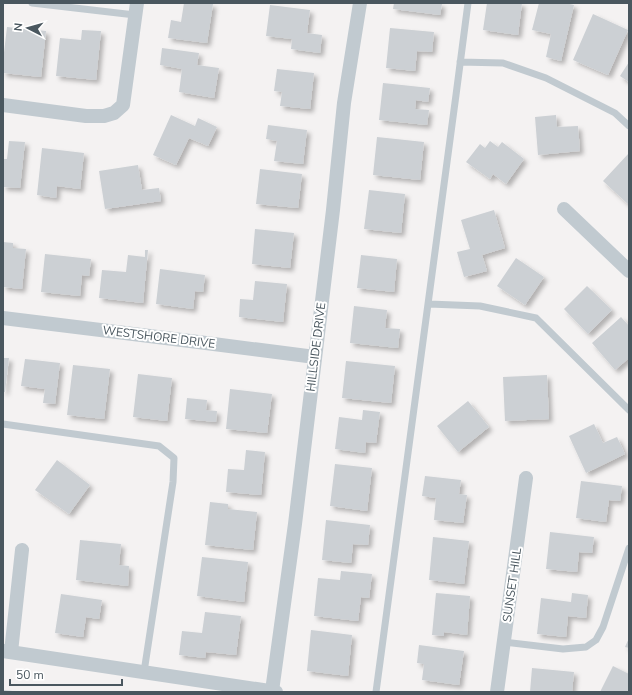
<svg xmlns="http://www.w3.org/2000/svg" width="632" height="695" viewBox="0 0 632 695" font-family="'Nunito Sans',sans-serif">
	<defs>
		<filter id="shadow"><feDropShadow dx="3.5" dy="3.5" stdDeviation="2" flood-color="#0004"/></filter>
	</defs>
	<rect width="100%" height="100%" fill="#f4f2f2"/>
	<!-- building -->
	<path fill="#ccd0d4" filter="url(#shadow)" d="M184,3L213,4L207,43L168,38L171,20L181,22Z
		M394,3H436L442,4L440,15L393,9Z
		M487,3H522L518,35L483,30Z
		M539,3H565L574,5L561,61L546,57L551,34L532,30Z
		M270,5L310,10L307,33L322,35L320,53L291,49L292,39L266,36Z
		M593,14L628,30L608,75L573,60Z
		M7,27L46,31L41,77L3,73V61Z
		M390,28L434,32L432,52L417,51L415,71L386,68Z
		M82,30L101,31L96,80L56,76L60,38L81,40Z
		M162,48L199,53L197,65L219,68L214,98L179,92L182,69L160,65Z
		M629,62V82L620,76Z
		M277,69L314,73L310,109L280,106L282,92L274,91Z
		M383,83L430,88L428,102L416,100L415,109L429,110L427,125L379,120Z
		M171,115L195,126L198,118L217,127L208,146L189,138L176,165L153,155Z
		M556,115L557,127L578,126L580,151L538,155L535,117Z
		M268,125L307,130L303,164L274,161L277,141L266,139Z
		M377,137L424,142L420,180L373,175Z
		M9,141L25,142L20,188L3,187V159H7Z
		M490,141L498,147L502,142L524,159L506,184L493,174L490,179L466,162L480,144L485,148Z
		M42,148L84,153L80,189L57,186L56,198L37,195Z
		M629,153V205L603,181Z
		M138,165L142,190L159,188L161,201L105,209L99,171Z
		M260,169L302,174L298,208L256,204Z
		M369,190L405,194L401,233L364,229Z
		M494,210L505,248L482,255L487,271L464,277L457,252L470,249L461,220Z
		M255,229L294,233L290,268L252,264Z
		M3,242L13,243V248L26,249L22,289L3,287Z
		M145,250H148L143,303L99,298L102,270L126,272L128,255L145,257Z
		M45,254L91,259L89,276L82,275L80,296L41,292Z
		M361,255L397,259L394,292L357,288Z
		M516,258L544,277L525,305L497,286Z
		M160,269L205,275L203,292L195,291L193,309L156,304Z
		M255,281L287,284L283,322L239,317L240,299L253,300Z
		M587,286L612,310L588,334L564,309Z
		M354,306L387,310L385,328L400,329L398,348L350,343Z
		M621,317L629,326V358L615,370L592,343Z
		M3,358H9L5,392H3Z
		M25,359L60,363L55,404L43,403L45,389L21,386Z
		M346,361L395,366L391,403L342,398Z
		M73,365L110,369L104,419L67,415Z
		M138,374L172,378L167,421L133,417Z
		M547,375L549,419L505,421L503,377Z
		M230,389L272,394L267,433L226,429Z
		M187,398L207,400L206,410L217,411L216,422L185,419Z
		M468,401L489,427L458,452L437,426Z
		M363,410L380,412L376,443L366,442L365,453L335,449L339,417L362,420Z
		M594,424L603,443L617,437L625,454L586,473L569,436Z
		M246,450L265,452L261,495L226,492L228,469L244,470Z
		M57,460L90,485L69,514L35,490Z
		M335,464L372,468L367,511L330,506Z
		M425,476L461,480L459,494L467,495L463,523L434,520L436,498L422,496Z
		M581,481L622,486L620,501L609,500L606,522L576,518Z
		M210,502L228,504V509L257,512L253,550L205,545Z
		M326,520L370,525L368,545L353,544L351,563L322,560Z
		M550,532L594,537L592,553L579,552L577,572L546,569Z
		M433,537L469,541L464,584L429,580Z
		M80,540L121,544L119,565L129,566L128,586L76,580Z
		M202,557L248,562L244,602L197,596Z
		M341,571L372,574L369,598L361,597L358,621L314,616L318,578L340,580Z
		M436,593L470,596L467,635L444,632V636L432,635Z
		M572,593L588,595L586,618L568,616L566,637L537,634L541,598L571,602Z
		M61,594L102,600L99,619L86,617L83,637L55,633Z
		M205,612L241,616L236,655L206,652L205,658L179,655L182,631L202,633Z
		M311,630L352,635L348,676L307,671Z
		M629,638V648L625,647Z
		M419,645L464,651L459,685L422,680L424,664L417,663Z
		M613,666L629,674V692H600Z
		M532,668L574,672L572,692H530Z
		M3,690L13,691V692H3Z"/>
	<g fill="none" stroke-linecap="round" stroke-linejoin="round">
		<!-- service -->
		<path stroke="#c1cad0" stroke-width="7" d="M32,3L135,15
			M460,62L503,63L546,78L615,113L629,126
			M429,304L480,306L536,318L629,410
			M3,424L159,446L174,458L173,482L144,672
			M504,642L563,649L586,647L596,640L603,627L629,548
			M376,692L456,95L468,3"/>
		<!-- minor -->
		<path stroke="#c1cad0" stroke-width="14" d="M3,105L86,116H104L114,113L123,105L137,3
			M564,209L629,271
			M3,318L198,342L315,357
			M3,651L276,692
			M11,652L22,550
			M272,691L295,524L333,210L344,103L360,3
			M497,692L526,478"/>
	</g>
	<g text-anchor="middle" stroke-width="4" stroke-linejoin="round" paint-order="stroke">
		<!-- street labels -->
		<g font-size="12" fill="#4a575f" stroke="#fff">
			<text transform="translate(159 337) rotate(7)" y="4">WESTSHORE DRIVE</text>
			<text transform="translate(316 347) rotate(-83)" y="4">HILLSIDE DRIVE</text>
			<text transform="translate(512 585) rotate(-82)" y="4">SUNSET HILL</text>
		</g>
	</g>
	<!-- border -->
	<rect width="632" height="695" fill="none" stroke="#4a575f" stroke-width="8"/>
	<!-- north arrow -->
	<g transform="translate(28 28) rotate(276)" stroke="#ffffff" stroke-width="3" paint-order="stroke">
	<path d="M0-3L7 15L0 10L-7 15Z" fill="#4a575f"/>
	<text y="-6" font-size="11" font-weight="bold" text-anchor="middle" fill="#4a575f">N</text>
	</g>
	<!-- scale -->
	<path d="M10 679v6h112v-6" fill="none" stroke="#4a575f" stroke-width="2"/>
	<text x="16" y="679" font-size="12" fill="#4a575f" stroke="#ffffff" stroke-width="3" paint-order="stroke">50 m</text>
</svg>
